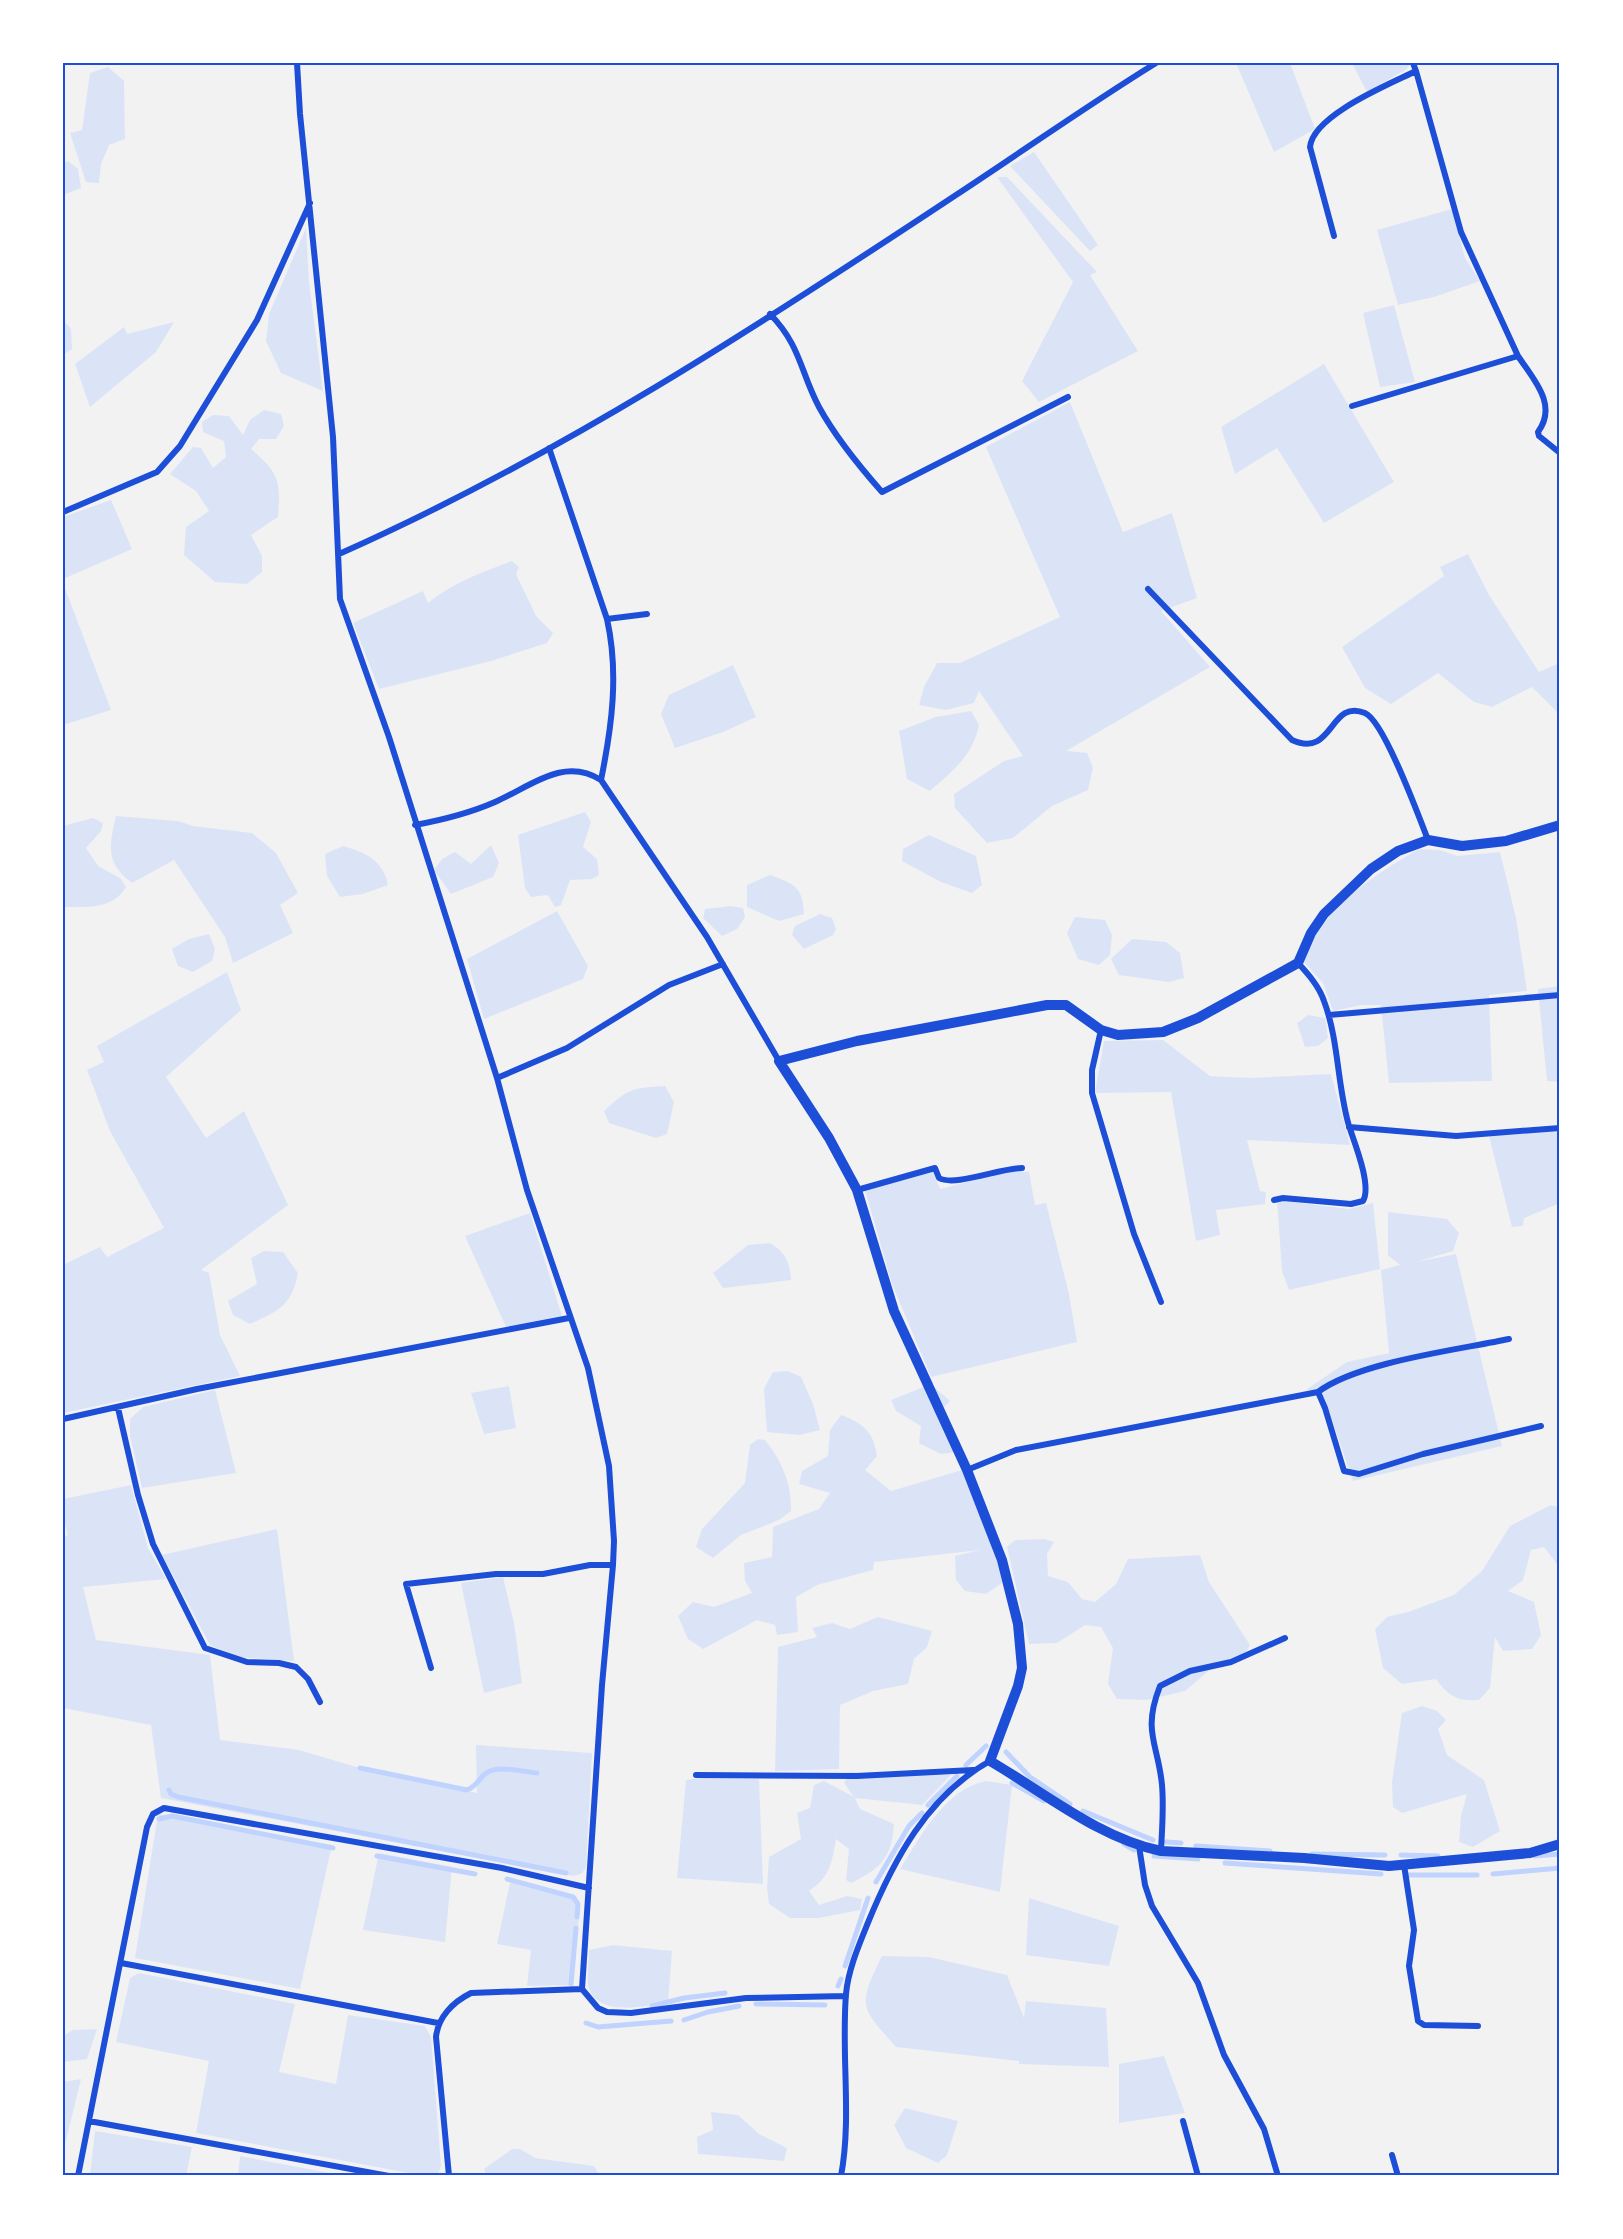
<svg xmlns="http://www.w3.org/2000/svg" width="1623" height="2239" viewBox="0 0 1623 2239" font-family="'PT Sans Narrow',sans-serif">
	<rect width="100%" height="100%" fill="#f2f2f2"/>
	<!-- green -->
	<path fill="#dbe4f7" d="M1236,63H1290L1315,129L1274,152Z
		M1352,63H1410L1407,69L1367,92Z
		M108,67L124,81L125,139L109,145L101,164L99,183L86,182L70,133L82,130L90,73Z
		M1034,152L1098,245L1090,251L1010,166Z
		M68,161L78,169L81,188L63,195V163Z
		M997,177H1007L1097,272L1090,275L1138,351L1039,402L1022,381L1073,282Z
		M1452,209L1465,258L1480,281L1434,297L1398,305L1377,230Z
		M306,228L309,282L323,391L281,373L266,341L269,314Z
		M1394,305L1415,382L1380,387L1363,313Z
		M63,320L71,329L72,349L63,355Z
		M174,322L156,352L90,407L75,364L124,327L127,334Z
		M1324,364L1394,482L1324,523L1277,448L1235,474L1221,427Z
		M1070,402L1123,532L1172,513L1197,598L1161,611L1210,667L1066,751L1087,753L1093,768L1088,790L1052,806L1013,838L987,843L955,808L954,794L1004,761L1023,756L979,691L974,703L946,710L919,705L924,687L937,663H960L1060,617L986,447Z
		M264,410L281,414L284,426L276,439H259L251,449C279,473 281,481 278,517L251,535L262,556V572L247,584L215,582L184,555L186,527L209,511L196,491L170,474L193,447L201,448L213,468L226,457L224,441L203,432L202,422L213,415L229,416L243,435L250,420Z
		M111,500L132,549L63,579V517Z
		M1468,554L1489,595L1539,672L1560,663V715L1532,687L1492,707L1474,702L1438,673L1391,704L1365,688L1342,647L1444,576L1440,567Z
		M512,561L519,567L516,574L536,616L553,633L547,643L491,661L379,689L353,623L423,591L428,603C452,583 483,572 512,561Z
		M63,583L111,710L63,725Z
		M733,665L756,717L723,732L675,748L661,714L669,695Z
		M971,711L979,725C973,755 953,771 930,791L907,779L899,731L936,717Z
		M585,812L591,822L583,847L597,859L599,875L592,879L570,880L561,905L555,907L548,895L531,897L525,888L518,835Z
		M116,816L178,821L193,826L252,833L276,853L298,893L280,905L293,933L233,963L225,937L174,860L132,883C105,862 109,847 116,816Z
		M93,818L103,823L101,831L86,848L98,866L120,878L126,887C113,909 89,907 66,907L63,905V826Z
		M929,835L976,856L982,885L972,893L941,882L902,861L903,849Z
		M491,845L499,863L493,877L451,894L434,870L442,859L455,852L471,864Z
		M343,846C365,852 384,861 388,885L363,894L340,897L327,876L325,854Z
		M1419,849L1440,850L1457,856L1500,852L1516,918L1527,991L1489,995L1492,1081L1389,1083L1381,1005H1362L1333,1011L1323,983L1304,962C1319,910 1375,874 1419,849Z
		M770,875C794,884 803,886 804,914L779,921L747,907V885Z
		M731,906L743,908L745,917L737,929L722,936L703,918L705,909Z
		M557,911L588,966L583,979L484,1019L467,959Z
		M820,914L832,918L836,929L833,935L804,949L792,935L795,926Z
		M1075,917L1105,920L1112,935L1110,955L1099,965L1078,959L1067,933Z
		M209,934L215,949L212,961L193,972L178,966L172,949L189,939Z
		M1132,939L1166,942L1180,953L1184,978L1169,982L1119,975L1111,959Z
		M227,972L241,1010L166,1077L206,1138L244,1111L288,1205L201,1270L209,1273L220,1335L240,1376L63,1413V1265L100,1247L107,1257L164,1228L110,1131L87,1070L104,1062L97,1046Z
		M1560,986V1082L1547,1081L1538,989Z
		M1308,1015L1325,1018L1328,1038L1318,1046L1305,1047L1297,1023Z
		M1163,1040L1210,1076L1250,1078L1331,1074L1350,1145L1247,1140L1260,1191L1266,1192L1265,1204L1216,1210L1220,1235L1196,1241L1171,1092L1095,1093L1104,1041Z
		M665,1086L674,1102L667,1134L656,1138L609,1123L604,1111C629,1088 632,1088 665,1086Z
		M1560,1131V1203L1524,1218L1523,1226L1512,1227L1489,1136Z
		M933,1171L940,1189L1011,1171L1029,1172L1035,1205L1046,1203L1069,1294L1077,1342L931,1377L892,1284L865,1190Z
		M1277,1200L1349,1209L1373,1203L1380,1269L1289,1290L1282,1271Z
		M1388,1212L1447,1219L1459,1233L1453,1251L1416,1262L1456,1254L1502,1446L1353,1481L1324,1397L1307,1389L1347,1362L1389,1353L1381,1270L1400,1265L1388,1255Z
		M530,1213L562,1316L506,1327L465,1236Z
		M770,1243C786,1253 790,1262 791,1280L723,1288L713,1273L748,1245Z
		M264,1251L283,1252L298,1273C292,1306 278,1311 250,1324L233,1315L228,1301L257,1284L251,1258Z
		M788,1371L801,1377L813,1404L820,1430L799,1435L767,1432L764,1389L773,1372Z
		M931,1384L950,1401L938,1414L957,1452L941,1454L919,1443L921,1426L896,1411L891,1400Z
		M509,1386L516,1428L484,1434L471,1393Z
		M215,1390L236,1473L142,1488L130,1436V1419L143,1407Z
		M841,1415C863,1423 874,1432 877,1456L865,1470L891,1491L962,1470L994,1549L992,1550L1001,1561L1005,1581L986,1594L965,1591L956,1580L955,1556L980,1550L874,1562L873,1570L817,1585L796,1597L798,1632L777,1635L775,1625L757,1620L703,1649L688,1639L678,1616L693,1602L714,1607L752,1593L745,1581L744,1563L772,1557L773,1527L819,1509L830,1493L799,1484L802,1471L828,1456L830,1430Z
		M758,1439L765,1440C782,1461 792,1484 791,1511L779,1520L741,1535L713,1558L696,1547L702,1529L745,1483L750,1445Z
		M131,1485L148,1548L166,1579L83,1587L96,1640L210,1655L220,1740L299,1750L360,1768L477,1793L476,1745L592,1753L586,1868L581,1874L573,1876L161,1798L151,1725L63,1708V1537L68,1535L63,1515V1499Z
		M1551,1505L1560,1508V1568L1544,1547L1531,1550L1523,1580L1508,1591L1534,1602L1541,1635L1532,1649L1503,1651L1495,1637L1490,1688L1479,1700C1458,1702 1448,1696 1436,1679L1402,1684L1383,1668L1375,1629L1387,1617L1408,1612L1454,1595L1482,1571L1510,1526Z
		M277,1529L294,1661L237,1657L210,1645L162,1555Z
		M1045,1539L1054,1542L1047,1554L1048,1576L1068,1582L1082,1599L1095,1602L1116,1584L1128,1559L1200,1555L1209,1582L1250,1645L1241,1661L1219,1662L1185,1691L1146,1700L1117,1699L1108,1684L1113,1648L1101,1627L1085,1625L1057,1643L1029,1644L1007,1547L1015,1540Z
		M503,1577L514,1623L522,1683L484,1693L461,1583Z
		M878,1617L932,1631L927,1647L914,1659L908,1684L873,1691L840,1705L839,1769L775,1771L778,1647L817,1637L812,1628L832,1623L850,1629Z
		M1422,1706L1437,1711L1446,1720L1438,1729L1447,1755L1484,1780L1500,1831L1473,1847L1459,1842L1461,1816L1467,1794L1402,1813L1393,1807L1392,1782L1402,1713Z
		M850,1772L951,1775L922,1805L855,1798L860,1809L894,1824C892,1858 880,1869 851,1883L846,1880L849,1849L836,1839C832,1863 830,1877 809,1891L819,1905L847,1896L862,1899L860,1910L819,1918H790L769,1904L767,1887L769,1857L801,1839L797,1813L810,1808L814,1785L824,1781L854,1797L844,1783Z
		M701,1778L759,1779L763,1884L677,1878L686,1780Z
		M986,1781L1012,1785L1000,1892L900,1869C921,1836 945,1789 986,1781Z
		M158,1814L332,1845L300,1989L135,1958Z
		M379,1853L452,1867L445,1942L363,1930Z
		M511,1878L576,1896L580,1905L573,1985L527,1986L531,1950L497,1944Z
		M1029,1898L1119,1926L1109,1966L1026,1955Z
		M613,1945L672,1951L668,2003C645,2005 601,2018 589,1989C586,1979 589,1961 589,1950Z
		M882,1956L929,1957L1007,1975L1024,2018L1026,2001L1106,2008L1109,2067L1019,2064V2061L896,2047C860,2006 857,2007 882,1956Z
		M139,1973L295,2004L279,2072L336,2084L348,2015L425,2026L431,2037L441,2166L438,2174L425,2176L196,2133L209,2061L116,2042L130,1978Z
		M97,2029L87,2059L63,2062V2036L73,2030Z
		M1164,2056L1185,2113L1119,2123V2064Z
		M81,2079L63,2153V2082Z
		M905,2108L958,2121L947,2155L938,2163L906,2148L894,2125Z
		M711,2112L738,2115L759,2134L787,2148L784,2161L698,2154L697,2137L713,2130Z
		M95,2131L192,2147L186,2176H90Z
		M512,2149H520L535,2158L594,2166L600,2176H487L484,2169Z
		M240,2156L346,2176H238Z"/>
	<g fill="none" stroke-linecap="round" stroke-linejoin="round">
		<!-- stream -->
		<path stroke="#bfd3fe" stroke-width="5" d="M1006,1752L1030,1777L1070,1804
			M966,1765L986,1746
			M360,1768L467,1790C477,1786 478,1780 485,1774C496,1764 523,1772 537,1773
			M1012,1783L1044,1801
			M169,1790L171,1794L178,1797L566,1873
			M928,1805L957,1776
			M1083,1811L1153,1840
			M159,1819L172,1816L333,1848
			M1166,1842L1181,1843
			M1124,1844L1134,1850
			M1196,1846L1270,1851
			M1312,1854L1385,1855
			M1401,1855L1438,1856
			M377,1856L475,1874
			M1154,1856L1198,1859
			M1535,1856L1560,1854
			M1225,1863L1381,1874
			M1493,1874L1560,1868
			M1408,1875H1477
			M507,1879L573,1897L578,1904L577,1917
			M876,1882L909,1826L922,1813
			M845,1966L868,1898
			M571,1984L576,1928
			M838,1986L841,1979
			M756,2004L825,2005
			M652,2006L684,1998L725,1993
			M684,2020L708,2012L739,2006
			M586,2023L598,2027L671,2021"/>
		<!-- minor -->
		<path stroke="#1d4ed8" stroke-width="6" d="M297,63L300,114L333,437L340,599L389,737L497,1078L527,1190L588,1368L609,1466L614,1541L613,1565L602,1685L582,1989L598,2008L607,2012L631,2013L746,1998L846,1996
			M1416,71L1461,232L1518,356
			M1334,236L1310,147C1313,115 1390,84 1416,71L1413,63
			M770,314C801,346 800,371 819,407C836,438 859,466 882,492L1068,397
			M1352,406L1518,356C1534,380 1558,405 1538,432L1539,436L1560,453
			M549,448L607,619
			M63,512L157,472L180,446L257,320L310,203
			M339,554C556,458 758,326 956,195C1023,151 1088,105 1156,63
			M1148,589L1292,740C1334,759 1329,698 1365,713C1384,721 1419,817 1428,840
			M601,780C612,726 619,673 607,619L647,614
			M415,825C442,820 470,813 495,802C530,787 563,756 601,780L707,937L779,1061
			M1329,1015L1560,995
			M1101,1030L1092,1070V1093L1134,1234L1161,1302
			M497,1078L567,1048L669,985L723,964
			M1349,1127L1456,1136L1560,1128
			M857,1190L935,1168L939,1178C955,1187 1000,1168 1022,1168
			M1274,1200L1283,1198L1351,1204L1363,1201C1372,1186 1355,1144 1349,1126C1337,1085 1339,1041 1324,1001C1319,986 1308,974 1298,963
			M1318,1392C1358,1362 1457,1350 1509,1339
			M118,1408L138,1495L153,1544L205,1648L247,1662L279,1663L296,1667L308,1679L320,1702
			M63,1419L197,1389L569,1318
			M967,1470L1016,1450L1318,1392L1325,1408L1344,1471L1359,1474L1423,1454L1541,1426
			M431,1668L406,1584L496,1574H543L590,1565H613
			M696,1775L857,1776L973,1770
			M1139,1846L1145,1885L1152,1906L1198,1983L1224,2055L1264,2129L1278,2176
			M1161,1851C1162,1829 1164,1807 1162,1785C1158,1743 1142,1732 1160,1686L1190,1671L1231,1662L1285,1638
			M1404,1865L1414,1930L1409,1966L1418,2021L1424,2025L1478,2026
			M121,1963L438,2023
			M89,2121L389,2176
			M1183,2121L1198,2176
			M1392,2155L1398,2176
			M78,2176L147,1827L153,1814L164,1808L502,1868L589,1888
			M449,2176L436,2037C438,2017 453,2002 471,1993L582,1989
			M841,2176C852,2118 841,2054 846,1994C848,1971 858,1947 867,1925C893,1861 927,1796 990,1761"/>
		<!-- tertiary -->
		<path stroke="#1d4ed8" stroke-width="10" d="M1560,825L1506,841L1462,846L1428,840L1398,851L1371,869L1324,914L1311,933L1298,963L1198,1018L1163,1032L1118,1035L1101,1030L1066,1005H1047L857,1041L779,1061L829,1138L857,1190L894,1311L967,1470L1002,1560L1018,1624L1022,1668L1018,1686L990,1761C1045,1793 1099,1838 1161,1851L1304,1858L1389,1866L1530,1853L1560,1844"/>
	</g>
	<!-- border -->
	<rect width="1623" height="2239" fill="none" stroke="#ffffff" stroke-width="129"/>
	<rect x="64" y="64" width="1494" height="2110" fill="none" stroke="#1d4ed8" stroke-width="2"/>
</svg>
